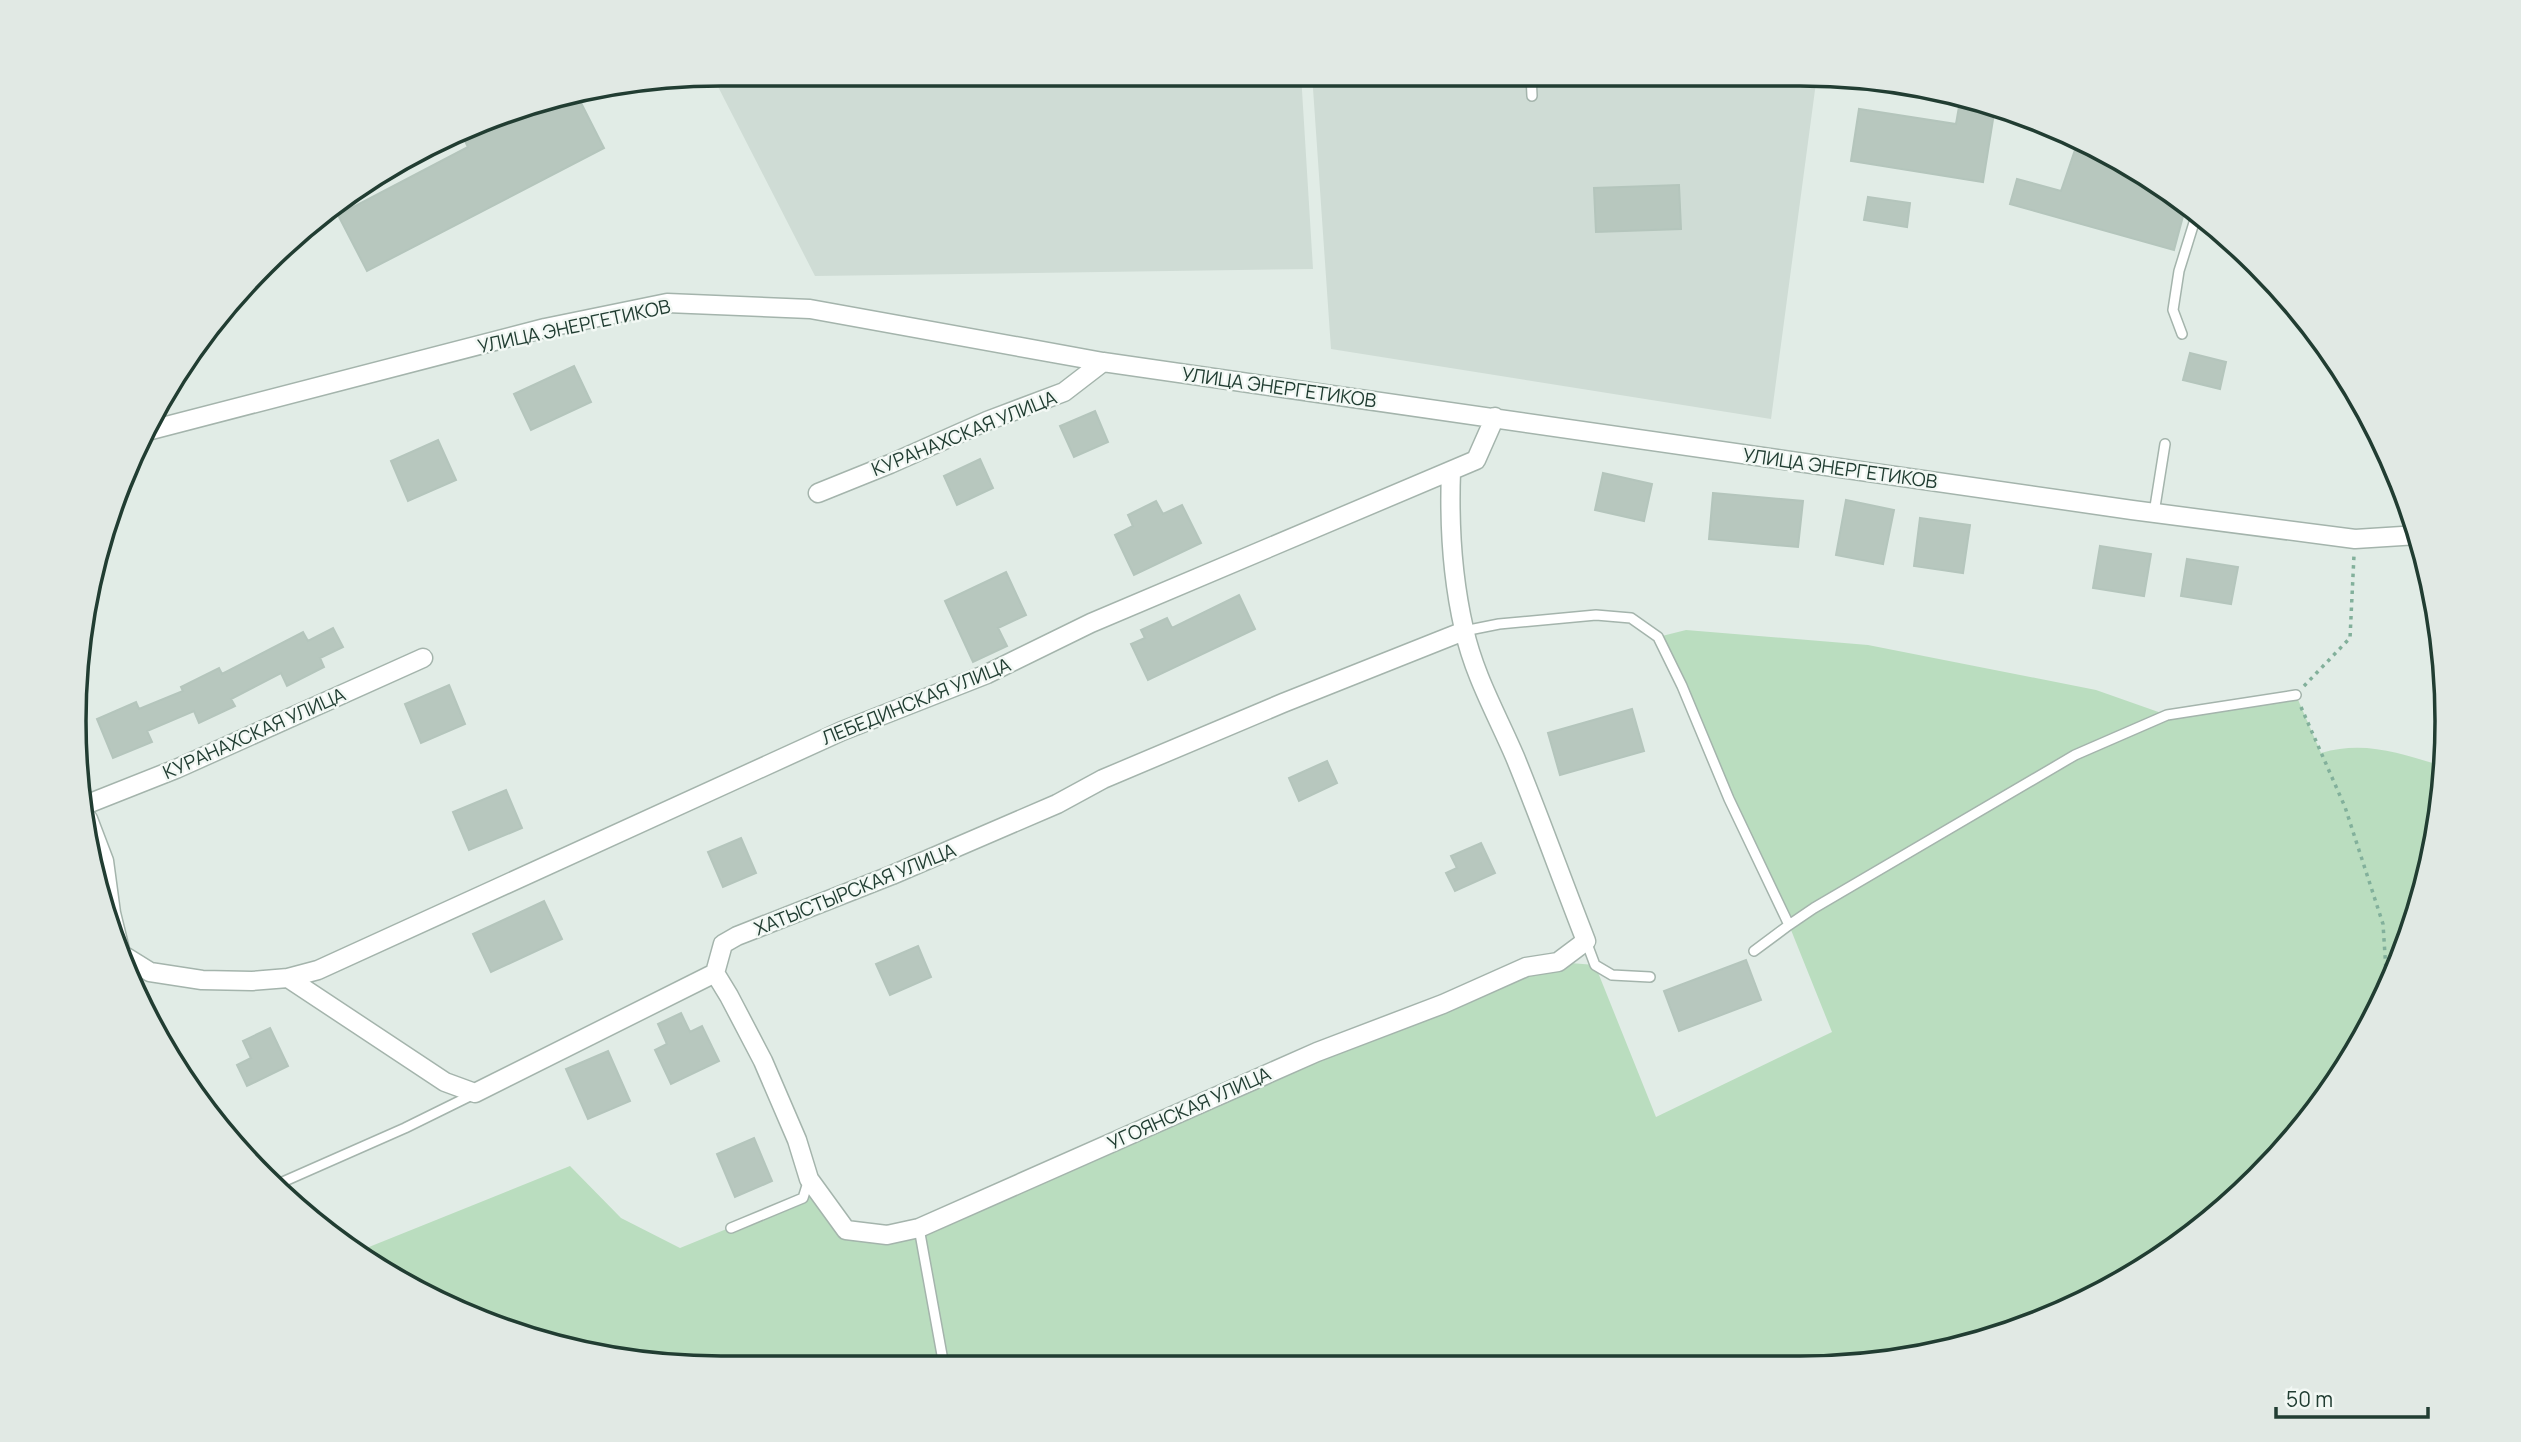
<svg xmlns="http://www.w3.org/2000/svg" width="2521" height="1442" viewBox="0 0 2521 1442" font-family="Manrope,sans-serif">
	<rect width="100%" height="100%" fill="#e1ece6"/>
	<!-- built -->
	<path fill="#cfdcd5" d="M721,74H1301L1313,269L815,276L712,75Z
		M1312,74L1817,75L1771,419L1331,349Z"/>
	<!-- green -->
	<path fill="#baddbf" d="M1686,630L1868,645L2096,690L2167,715L2296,695L2321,753C2366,740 2400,754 2443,766L2442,806L2413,930L2361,1045L2258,1179L2159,1260L2009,1334L1884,1363L679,1367L513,1334L397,1282L359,1251L570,1166L621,1218L680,1248L803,1198L809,1179L846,1230L887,1235L1558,962L1595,965L1656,1117L1832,1032L1789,925L1658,637Z"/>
	<!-- building -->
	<path fill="#b7c7be" stroke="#b4c5bc" stroke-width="2" d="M1961,95L1995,107L1983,182L1851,161L1859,109L1956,124Z
		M578,97L604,148L367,271L338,215L468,147L462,135L513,108Z
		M2078,141L2124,160L2186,205L2174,250L2010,204L2017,179L2061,191Z
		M1679,185L1681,229L1596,232L1594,188Z
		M1868,197L1910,203L1907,227L1864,220Z
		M2190,353L2226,362L2220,389L2183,380Z
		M574,366L591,402L531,430L514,394Z
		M1095,411L1108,442L1074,457L1060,426Z
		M438,440L456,480L408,501L391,461Z
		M980,459L993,488L957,505L944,476Z
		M1603,473L1652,484L1644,521L1595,510Z
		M1713,493L1803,501L1798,547L1709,539Z
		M1846,500L1894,510L1883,564L1836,555Z
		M1156,501L1163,514L1182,505L1201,543L1134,575L1115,535L1133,526L1128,515Z
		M1920,518L1970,525L1963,573L1914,566Z
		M2100,546L2151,554L2144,596L2093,588Z
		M2187,559L2238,567L2231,604L2181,596Z
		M1006,572L1026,615L998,628L1007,646L973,662L945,601Z
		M1239,595L1255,629L1148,680L1131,644L1145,638L1141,630L1167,618L1172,628Z
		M333,628L343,647L320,658L324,667L287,686L281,673L231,699L235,706L199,723L194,711L147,731L152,742L113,758L97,719L136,702L139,709L183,691L181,687L219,668L222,674L303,632L308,641Z
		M449,685L465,724L421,743L405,704Z
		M1632,709L1644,751L1560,775L1548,733Z
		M1327,761L1337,783L1299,801L1289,778Z
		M506,790L522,828L469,850L453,812Z
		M741,838L756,873L723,887L708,852Z
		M1481,843L1495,873L1455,891L1446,873L1457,868L1451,856Z
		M544,901L562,939L491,972L473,934Z
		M918,946L931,977L890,995L876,964Z
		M1746,960L1761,1000L1679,1031L1664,991Z
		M681,1013L690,1032L702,1026L719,1061L671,1084L655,1050L667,1044L658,1024Z
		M270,1028L288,1066L247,1086L237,1065L251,1058L243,1041Z
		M608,1051L630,1101L588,1119L566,1069Z
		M754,1138L772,1181L735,1197L717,1154Z"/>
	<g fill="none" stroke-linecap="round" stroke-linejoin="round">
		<!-- lane casing -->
		<g stroke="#a4b4ac" stroke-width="12">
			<path id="lane" d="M1531,74L1532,96
				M2182,334L2173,310L2179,271L2197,213
				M2154,513L2165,444
				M1464,631L1499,624L1596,615L1631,618L1658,637L1682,686L1729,799L1789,925L1754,951
				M1789,925L1814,908L2075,755L2167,715L2296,695
				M1586,941L1595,965L1612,975L1650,977
				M278,1184L405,1128L474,1094
				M731,1228L803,1198L809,1179
				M919,1228L944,1366"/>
		</g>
		<!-- street casing -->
		<g stroke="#a4b4ac" stroke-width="21">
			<path id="street" d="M151,430L545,328L667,303L810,309L1103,362L2132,510L2355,539L2418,535
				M818,493L890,464L987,421L1064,392L1103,362
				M85,805L176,769L423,658
				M88,819L104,861L111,913L121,954L150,972L202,980L252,981L288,978L318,970L842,731L987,674L1091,623L1476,460L1495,417
				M715,973L729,996L763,1061L797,1140L809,1179L846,1230L887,1235L919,1228L1317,1052L1443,1004L1526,967L1558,962L1586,941C1562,880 1540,818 1515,757C1497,715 1474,675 1464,629C1452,577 1449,524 1451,471
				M288,978L445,1082L475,1093L715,973L723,944L737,936L892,875L1057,804L1103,779L1283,703L1464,631"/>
		</g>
		<!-- path -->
		<path stroke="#82b09b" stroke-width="3.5" stroke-dasharray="3.5 5" stroke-linecap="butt" d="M2304,686L2350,638L2354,555
			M2301,707L2345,807L2383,924L2387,986"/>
		<!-- lane -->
		<use href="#lane" stroke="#fff" stroke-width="9"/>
		<!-- street -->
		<use href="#street" stroke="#fff" stroke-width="18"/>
	</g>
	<g text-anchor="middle" stroke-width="5" stroke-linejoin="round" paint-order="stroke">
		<!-- street labels -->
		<g font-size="19" fill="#213d32" stroke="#f2f8f4">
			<text transform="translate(574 326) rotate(-12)" y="7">УЛИЦА ЭНЕРГЕТИКОВ</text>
			<text transform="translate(1279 387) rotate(8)" y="7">УЛИЦА ЭНЕРГЕТИКОВ</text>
			<text transform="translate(964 433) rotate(-22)" y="7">КУРАНАХСКАЯ УЛИЦА</text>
			<text transform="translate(1840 468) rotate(8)" y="7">УЛИЦА ЭНЕРГЕТИКОВ</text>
			<text transform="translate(916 701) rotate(-22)" y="7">ЛЕБЕДИНСКАЯ УЛИЦА</text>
			<text transform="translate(254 733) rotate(-24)" y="7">КУРАНАХСКАЯ УЛИЦА</text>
			<text transform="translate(855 889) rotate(-22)" y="7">ХАТЫСТЫРСКАЯ УЛИЦА</text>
			<text transform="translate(1189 1108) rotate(-24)" y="7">УГОЯНСКАЯ УЛИЦА</text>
		</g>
	</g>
	<!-- crop -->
	<path d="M0 0H2521V1442H0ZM721 86H1800A635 635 0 0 1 2435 721V721A635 635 0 0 1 1800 1356H721A635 635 0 0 1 86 721V721A635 635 0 0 1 721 86Z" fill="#e1e9e4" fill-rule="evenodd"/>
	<path fill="none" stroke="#213d32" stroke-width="3.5" d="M721 86H1800A635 635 0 0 1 2435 721V721A635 635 0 0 1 1800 1356H721A635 635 0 0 1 86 721V721A635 635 0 0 1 721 86Z"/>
	<!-- scale -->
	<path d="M2276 1407v10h152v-10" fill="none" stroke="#213d32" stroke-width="3.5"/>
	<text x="2286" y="1407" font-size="21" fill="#213d32" stroke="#f2f8f4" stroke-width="5" paint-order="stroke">50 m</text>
</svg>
